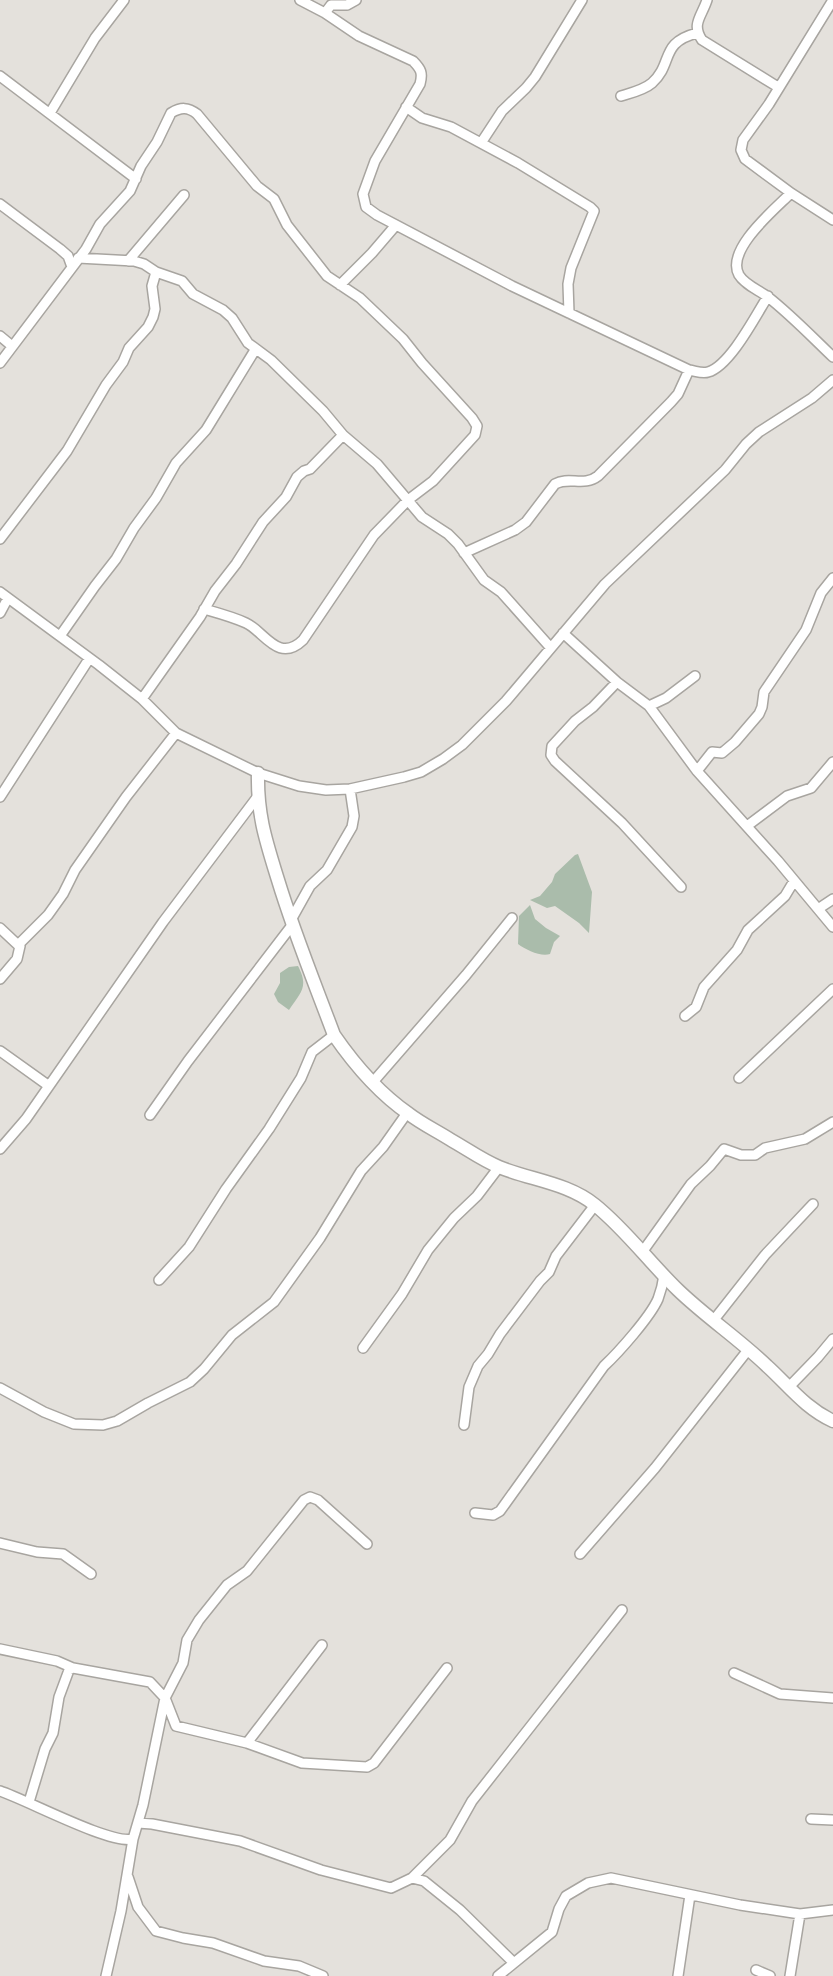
<svg xmlns="http://www.w3.org/2000/svg" width="833" height="1976" viewBox="0 0 833 1976" font-family="Figtree,sans-serif">
	<rect width="100%" height="100%" fill="#e4e1dc"/>
	<!-- green -->
	<path fill="#aabcab" d="M578,854L592,892L589,933L579,923L555,906L547,908L530,900L540,896L552,882L555,874L575,855Z
		M530,905L535,919L546,928L560,936L554,942L550,954C541,957 526,950 518,944L519,916Z
		M298,966C309,987 301,992 289,1010L278,1002L274,994L280,983V973L289,967Z"/>
	<g fill="none" stroke-linecap="round" stroke-linejoin="round">
		<!-- minor casing -->
		<g stroke="#a8a5a0" stroke-width="12">
			<path id="minor" d="M300,0L325,13L359,36L413,61C421,69 423,73 420,84L375,161L363,194L366,207L377,215L512,286L689,370C696,371 702,374 708,372C730,366 756,315 768,296
				M707,0C702,16 691,24 702,40L778,87
				M833,0L769,104L743,140L741,150L745,159L791,193L833,220
				M325,13L331,5H347L356,0
				M0,76L136,179
				M621,96C631,93 644,90 652,83C674,63 659,43 697,33
				M406,107L422,118L451,127L518,163L590,207L594,211L571,268L568,284L569,313
				M50,113L95,38L124,0
				M481,143L502,111L526,88L535,77L582,0
				M791,193C775,209 725,250 739,275C745,285 759,290 768,297C791,315 812,337 833,357
				M0,204L60,249L68,256L72,267
				M78,258L134,261L144,264L156,272L182,281L193,294L223,310L232,318L248,343L271,360L323,411L343,435L377,464L422,517L448,534L458,544L484,580L501,592L550,647
				M128,261L184,195
				M340,285L372,253L396,225
				M0,336L12,346
				M0,363L86,249L100,224L130,191L141,166L157,142L171,113C181,107 188,107 197,114L257,186L274,199L287,225L327,276L360,298L403,339L422,363L472,418L477,426L475,435L433,481L408,500L374,535L303,640C278,664 264,631 246,623C233,617 218,613 204,609
				M0,539L67,451L106,385L123,362L129,348L148,327L153,317L155,309L152,286L156,272
				M464,553L515,530L526,522L555,484C569,476 584,487 598,476L671,402L678,394L689,370
				M0,592L99,665L142,699L176,733L258,773L299,786L326,790L350,789L404,777L421,772L443,759L462,745L506,701L605,584L725,470L746,444L759,432L812,398L833,380
				M0,613L8,598
				M563,633L617,682L649,706L697,771L778,861L833,927
				M60,636L95,586L116,559L134,528L156,498L176,463L206,430L255,350
				M617,682L593,707L575,721L552,746L551,755L555,761L622,823L681,887
				M142,699L200,617L215,591L236,564L263,522L286,497L297,477L304,471L310,469L343,435
				M649,706L666,698L695,676
				M697,771L712,752L722,753L735,742L759,714L762,707L764,692L806,630L821,593L833,578
				M0,797L89,659
				M747,826L787,796L811,788L833,762
				M818,909L833,899
				M291,920L310,886L327,870L352,827L354,816L350,789
				M0,928L18,945
				M0,979L17,959L20,946L18,945L48,915L63,894L75,870L126,797L176,733
				M685,1016L696,1007L704,987L737,950L748,930L785,896L794,881
				M0,1051L49,1086
				M739,1078L833,989
				M373,1082L466,975L512,918
				M150,1115L188,1061L293,924
				M0,1149L26,1119L163,922L258,796
				M643,1251L691,1184L710,1166L724,1149L741,1155H755L765,1148L805,1139L833,1122
				M159,1280L189,1247L226,1189L269,1129L301,1078L312,1052L334,1035
				M713,1321L765,1255L813,1204
				M363,1348L402,1294L428,1250L454,1218L477,1196L499,1167
				M0,1388L44,1412L74,1424L103,1425L117,1421L148,1403L190,1382L204,1369L232,1335L274,1302L320,1238L361,1171L383,1147L407,1113
				M788,1388L818,1357L833,1339
				M464,1425L469,1387L478,1366L488,1354L500,1334L540,1281L549,1272L556,1256L595,1205
				M475,1513L493,1515L500,1511L604,1366C619,1352 650,1317 658,1299C661,1291 663,1283 664,1275
				M0,1543L37,1552L63,1554L91,1574
				M580,1554L655,1468L748,1350
				M0,1649L57,1661L73,1668
				M734,1673L780,1694L833,1698
				M247,1743L322,1645
				M0,1791C27,1800 111,1845 133,1839
				M29,1802L45,1749L53,1733L59,1697L69,1670L73,1668L150,1682L165,1698L176,1726L247,1743L302,1763L367,1767L374,1763L447,1668
				M811,1819L833,1820
				M138,1823L152,1824L240,1841L321,1870L391,1888L412,1878L424,1881L460,1910L514,1963
				M128,1877L138,1907L156,1931L183,1938L213,1943L264,1961L299,1966L323,1976
				M412,1878L450,1840L472,1801L622,1610
				M756,1970L770,1976
				M106,1976L121,1911L133,1839L143,1805L165,1698L183,1663L187,1640L199,1620L227,1585L247,1571L304,1500L310,1497L318,1500L367,1544
				M498,1976L552,1932L559,1909L566,1896L588,1883L611,1878L740,1905L800,1914L833,1910
				M678,1976L690,1895
				M790,1976L800,1914"/>
		</g>
		<!-- tertiary casing -->
		<g stroke="#a8a5a0" stroke-width="15">
			<path id="tertiary" d="M258,773C257,815 266,841 278,880C294,933 315,984 334,1035C354,1064 380,1094 409,1114C422,1124 437,1131 451,1140C467,1149 482,1160 499,1167C531,1180 568,1183 595,1205C626,1230 649,1262 678,1290C706,1317 739,1339 767,1366C789,1386 805,1408 833,1421"/>
		</g>
		<!-- minor -->
		<use href="#minor" stroke="#fff" stroke-width="9"/>
		<!-- tertiary -->
		<use href="#tertiary" stroke="#fff" stroke-width="12"/>
	</g>
</svg>
